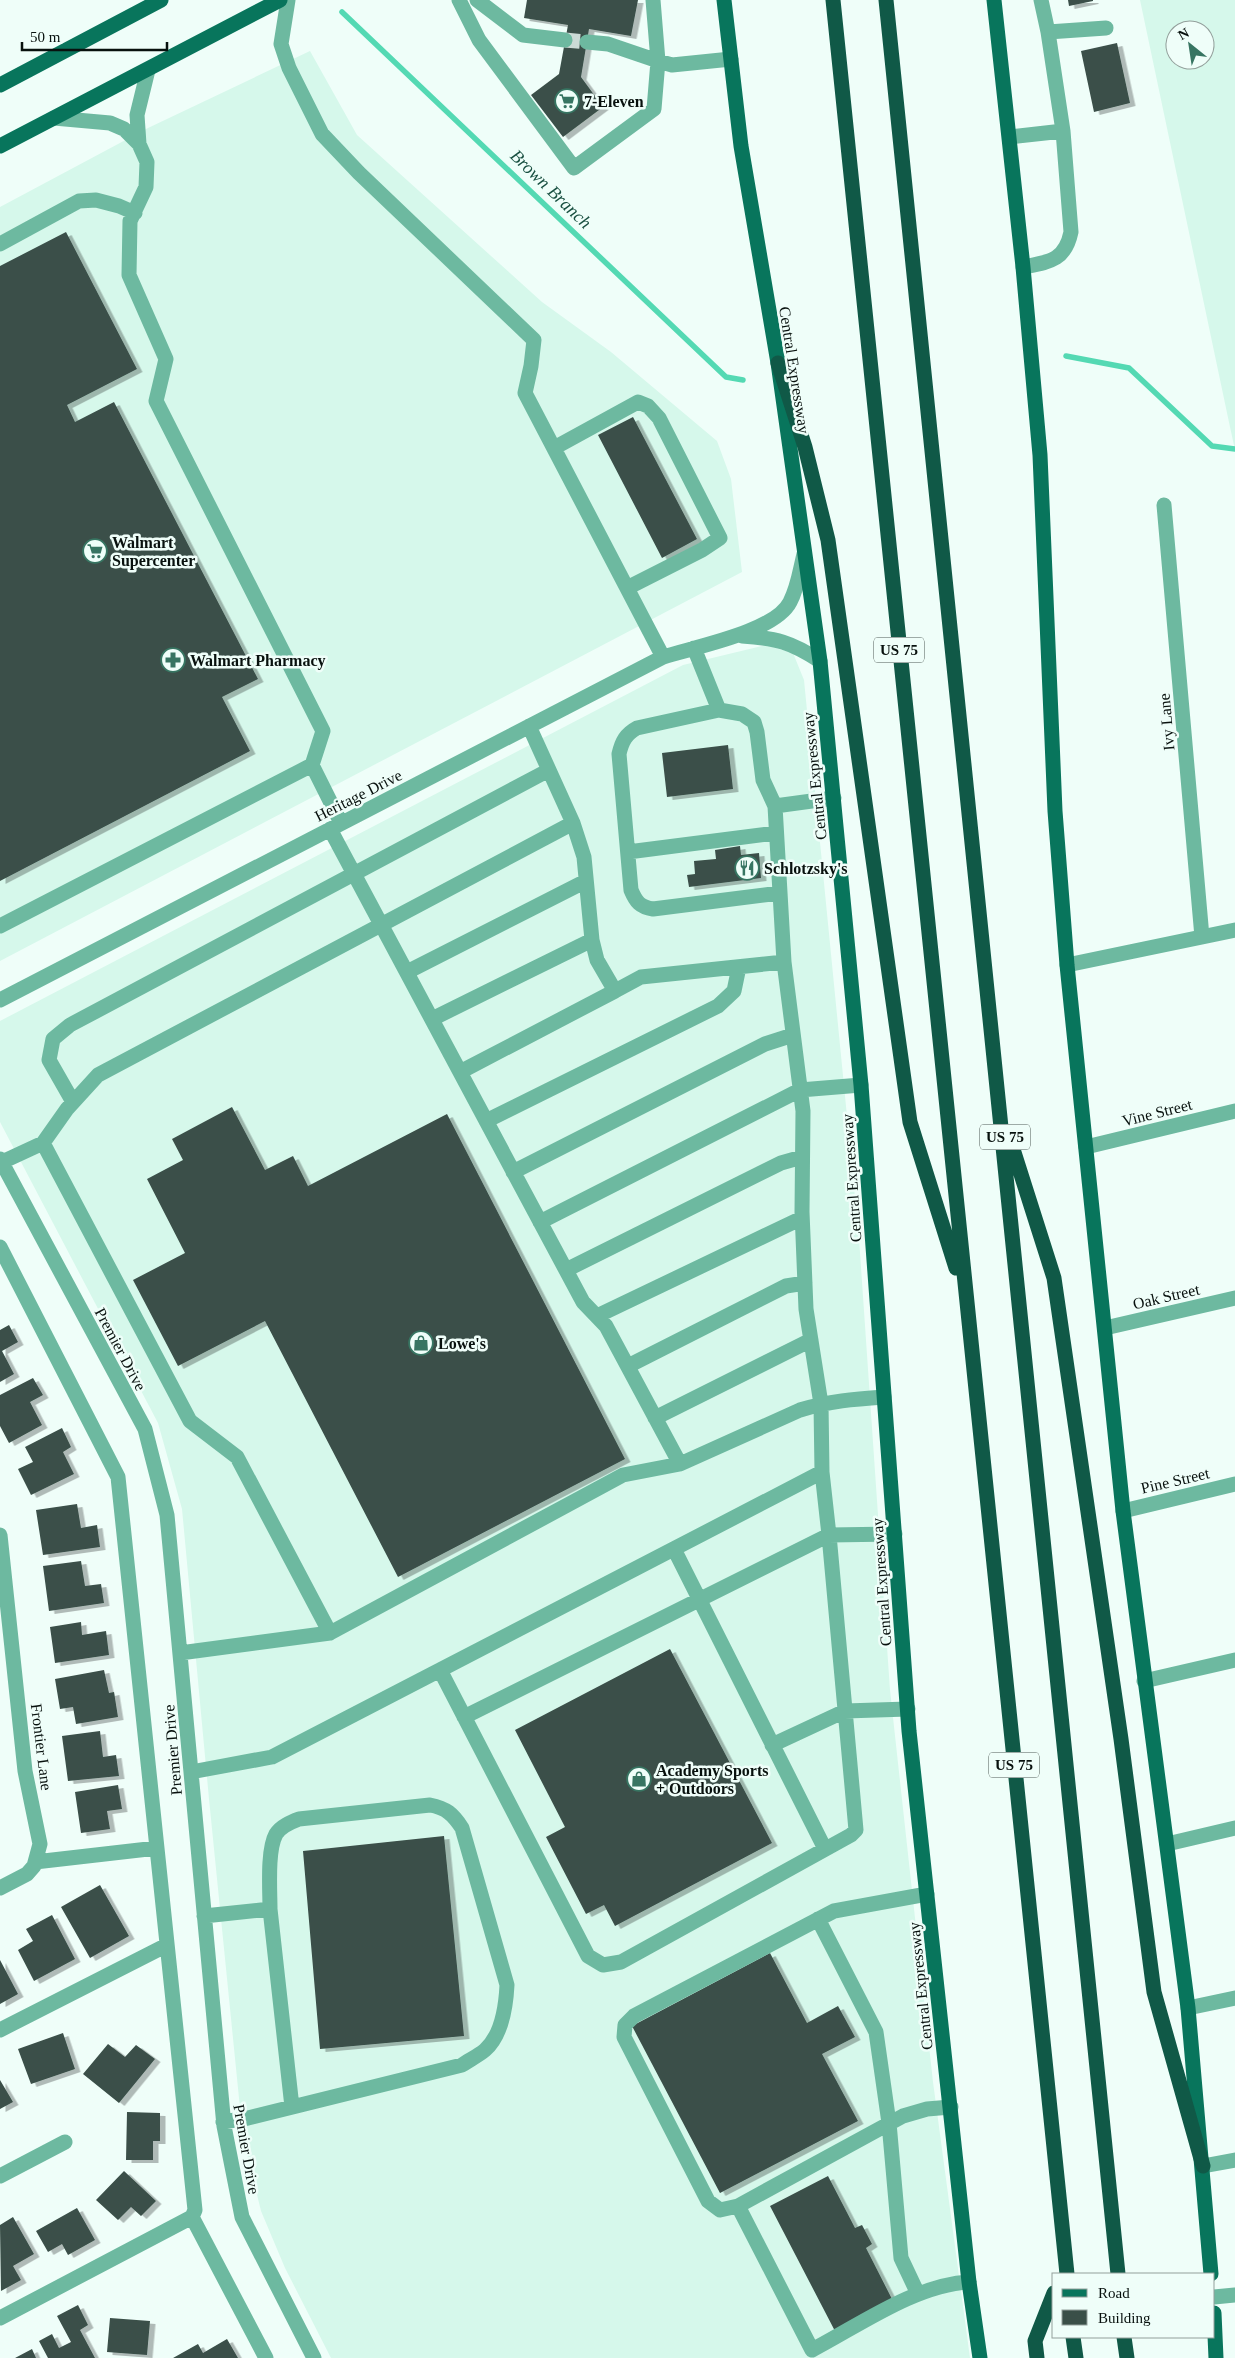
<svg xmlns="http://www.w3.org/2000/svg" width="1235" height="2358" viewBox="0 0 1235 2358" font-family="Georgia,serif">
	<defs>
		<filter id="shadow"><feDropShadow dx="5.5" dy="3" stdDeviation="0" flood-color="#0004"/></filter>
	</defs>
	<rect width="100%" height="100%" fill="#effef9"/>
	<!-- built -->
	<path fill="#d6f8eb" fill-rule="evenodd" d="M1140,0H1235V450L1230,427ZM1175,30H1205V60H1175Z
		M310,51L357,135L542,302L611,352L717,441L731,479L742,572L0,961V207L148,128Z
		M766,645L793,653L804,680L859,1238L890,1690L933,2082L970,2358H331L285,2268L261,2211L243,2138L209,1799L182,1509L158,1423L0,1122V1021L683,665Z"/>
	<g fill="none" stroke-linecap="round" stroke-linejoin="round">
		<!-- stream -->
		<path stroke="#54d9b3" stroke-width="5.5" d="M342,12L726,377L743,380
			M1066,356L1129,368L1212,446L1235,449"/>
	</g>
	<!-- building -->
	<path fill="#3a4f48" filter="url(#shadow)" d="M527,0H638L631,36L589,29L581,77L603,107L563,137L531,95L559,74L568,25L524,18Z
		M1068,0H1093V1L1069,6Z
		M1117,43L1130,103L1094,112L1081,51Z
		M66,232L137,369L67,405L75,422L114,402L258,679L222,697L250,751L0,881V266Z
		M633,417L697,539L662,558L598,435Z
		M728,745L733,789L667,797L662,753Z
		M740,846L741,855L759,853L761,878L689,887L687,875L695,874L694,861L716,859L715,850Z
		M232,1107L265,1170L293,1156L308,1186L447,1114L625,1459L398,1577L265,1321L178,1366L133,1280L185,1253L147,1179L183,1160L172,1139Z
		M9,1325L18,1342L2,1351L14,1374L0,1382V1330Z
		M33,1378L43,1395L30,1402L42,1425L9,1443L0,1426V1395Z
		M62,1428L71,1447L63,1452L74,1474L31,1495L18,1469L33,1462L25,1447Z
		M77,1504L81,1528L97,1525L100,1547L43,1555L36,1510Z
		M81,1561L85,1586L101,1584L104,1603L49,1611L43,1566Z
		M81,1622L82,1635L106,1631L109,1655L55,1663L50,1627Z
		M670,1649L772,1843L615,1926L604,1905L586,1914L546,1837L565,1827L515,1730Z
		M104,1670L109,1693L114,1692L118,1717L76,1724L73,1707L60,1709L55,1679Z
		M100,1731L103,1757L116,1755L119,1776L68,1781L62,1736Z
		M118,1785L122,1809L107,1811L110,1829L81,1833L75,1792Z
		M444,1836L464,2036L320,2049L303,1851Z
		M100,1885L129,1936L90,1958L61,1907Z
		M52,1915L75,1959L34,1981L18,1950L33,1941L26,1929Z
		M770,1953L807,2023L838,2006L855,2037L822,2054L858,2121L720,2193L632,2026Z
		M0,1960L18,1994L0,2004Z
		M63,2033L75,2069L31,2084L18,2049Z
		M108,2044L125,2057L136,2045L155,2059L119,2103L83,2074Z
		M0,2080L13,2102L0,2109Z
		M127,2112L160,2113V2141H153V2160H126Z
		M124,2171L156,2201L141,2216L131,2207L118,2220L96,2200Z
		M828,2176L855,2228L862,2225L872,2244L866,2248L894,2303L836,2333L770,2206Z
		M77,2208L95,2240L68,2255L62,2244L48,2252L36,2231Z
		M13,2217L34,2254L13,2266L21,2280L1,2291L0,2225Z
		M78,2305L88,2325L80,2330L95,2358H48L39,2341L52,2334L59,2348L71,2342L57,2316Z
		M110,2318L150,2321L147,2355L107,2352Z
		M227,2339L238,2358H173L198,2344L203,2353Z
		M32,2349L36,2358H15Z"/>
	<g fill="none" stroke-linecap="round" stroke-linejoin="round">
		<!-- minor-tunnel -->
		<path stroke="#ccdad6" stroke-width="15" stroke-dasharray="15 8" stroke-linecap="butt" d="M565,40L587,42"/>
		<!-- minor -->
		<path stroke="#6db9a0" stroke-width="15" d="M288,0L281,44L289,68L322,134L359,173L534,340L531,366L525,393L663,657
			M459,0L479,40L574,168L654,109L658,61L608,44L587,42
			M477,0L523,35L565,40
			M653,0L658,61L672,65L731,59
			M1041,0L1048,32
			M148,70L137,115L139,144L147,162L146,187L130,221L129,275L166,359L156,401L323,731L312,765L341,823
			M54,118L110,123L124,129L139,144
			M1010,137L1063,131L1048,32L1106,28
			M0,244L79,201L96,200L119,206L135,213
			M1023,267C1049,262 1065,261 1071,232L1063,131
			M554,448L638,402L648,406L659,418L720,538L702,550L627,588
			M1164,505L1202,937
			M742,636C776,638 791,642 820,661
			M694,648L719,710L742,714L754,722L757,732L763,780L775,806
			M719,710L637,728C626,734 622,741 619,754L631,890C636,902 640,907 653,909L780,893
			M529,726L573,823
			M330,829L583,1302L606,1326L680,1464
			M628,852L776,833
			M0,926L312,765
			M1067,965L1235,930
			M407,972L586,881
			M0,1000L663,657C694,647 775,632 790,602C798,587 800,570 804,554
			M432,1019L592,940
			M460,1072L615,991
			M73,1102L49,1060L53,1039L70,1025L549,770
			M486,1121L718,1006L734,991L739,967
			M43,1143L190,1421L237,1457L330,1633
			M1086,1147L1235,1111
			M0,1159L145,1429L167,1515L224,2126L242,2217L314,2358
			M2,1162L43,1143L67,1109L98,1075L573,823L584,857L592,940L597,960L615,991L641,977L784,962L775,806L834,798
			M513,1172L765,1044L793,1035
			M540,1222L800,1090L861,1085
			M0,1247L118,1477L195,2210L192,2217L266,2358
			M566,1270L781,1163L802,1157
			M597,1316L802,1218
			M1105,1328L1235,1298
			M628,1366L786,1286L805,1283
			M655,1418L811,1340
			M1123,1511L1235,1484
			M0,1535L25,1771L40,1844L34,1866L27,1874L0,1888
			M674,1549L825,1849
			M180,1653L330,1633L623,1475L680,1464L800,1410C829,1401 855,1399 884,1397
			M440,1670L822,1472
			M1144,1681L1235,1660
			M464,1717L829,1535L822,1472L821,1404L806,1309L802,1212L803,1111L784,962
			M772,1745L845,1711L908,1709
			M191,1772L272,1757L440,1670L588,1956L603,1965L621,1962L851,1835L856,1830L829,1535L895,1534
			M1167,1844L1235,1828
			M35,1862L157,1848
			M927,1894L834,1911L634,2016L625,2025L624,2037L708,2201L720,2210L738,2206L903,2116L927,2109L951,2107
			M270,1909L292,2107
			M204,1916L270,1909C270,1890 267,1850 276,1834C281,1826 291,1822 299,1819L430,1805C446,1808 453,1814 462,1828L507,1985C506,2005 502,2035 485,2050C478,2056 469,2060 462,2065L248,2118L223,2122
			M818,1919L876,2032L889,2123L901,2258L918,2294
			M1188,2008L1235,1998
			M0,2030L167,1945
			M1203,2166L1235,2160
			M0,2176L65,2142
			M738,2206L812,2350C860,2325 915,2285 969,2282
			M1214,2297L1235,2295
			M0,2318L192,2217"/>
		<!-- major -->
		<path stroke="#08755c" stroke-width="15" d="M724,0L741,146L778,363L820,661L861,1085L909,1731L969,2282L980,2358
			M994,0L1023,267L1040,455L1055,811L1067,965L1123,1511L1188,2008L1211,2274
			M0,85L161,0
			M0,146L280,0
			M1214,2313L1216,2358"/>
		<!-- highway -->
		<path stroke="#105947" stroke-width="15" d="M833,0L1067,2274
			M886,0C965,758 1043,1516 1118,2274
			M778,363L805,447L828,540L910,1122L956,1268
			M1012,1146L1054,1278L1121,1739L1154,1992L1203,2166
			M1073,2337L1076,2358
			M1124,2337L1127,2358
			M1037,2358L1035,2341L1054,2293"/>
	</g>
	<!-- icons -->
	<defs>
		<g id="supermarket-ring" transform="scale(1.25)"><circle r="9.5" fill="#effef9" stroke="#377562" stroke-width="1.5"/><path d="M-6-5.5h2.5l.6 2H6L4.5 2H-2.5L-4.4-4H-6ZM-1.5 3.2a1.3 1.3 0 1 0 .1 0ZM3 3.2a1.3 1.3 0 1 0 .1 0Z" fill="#377562"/></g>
		<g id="pharmacy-ring" transform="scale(1.25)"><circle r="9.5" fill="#effef9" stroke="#377562" stroke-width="1.5"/><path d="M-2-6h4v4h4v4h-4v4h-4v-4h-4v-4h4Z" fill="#377562"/></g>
		<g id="restaurant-ring" transform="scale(1.25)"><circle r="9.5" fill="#effef9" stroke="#377562" stroke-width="1.5"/><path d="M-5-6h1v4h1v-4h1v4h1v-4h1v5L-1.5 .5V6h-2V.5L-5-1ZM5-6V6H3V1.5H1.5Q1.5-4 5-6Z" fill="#377562"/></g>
		<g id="shop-ring" transform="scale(1.25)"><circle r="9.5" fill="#effef9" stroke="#377562" stroke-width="1.5"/><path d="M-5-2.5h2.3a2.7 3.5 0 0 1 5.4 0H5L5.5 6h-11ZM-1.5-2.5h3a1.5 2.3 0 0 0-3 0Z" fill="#377562"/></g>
	</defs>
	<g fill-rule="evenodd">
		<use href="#supermarket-ring" x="567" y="101"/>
		<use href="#supermarket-ring" x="95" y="551"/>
		<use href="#pharmacy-ring" x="173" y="660"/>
		<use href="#restaurant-ring" x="747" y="868"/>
		<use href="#shop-ring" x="421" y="1343"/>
		<use href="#shop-ring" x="639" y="1779"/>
	</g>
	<g text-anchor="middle" stroke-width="5" stroke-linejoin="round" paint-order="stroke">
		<!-- shield labels -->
		<g fill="#effef9" stroke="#4d5854" stroke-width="1">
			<rect x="874" y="637.5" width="50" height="25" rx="4"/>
			<rect x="980" y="1124.5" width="50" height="25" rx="4"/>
			<rect x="989" y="1752.5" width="50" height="25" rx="4"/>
		</g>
		<g font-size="15" font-weight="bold" fill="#08110e">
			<text x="899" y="655">US 75</text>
			<text x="1005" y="1142">US 75</text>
			<text x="1014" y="1770">US 75</text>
		</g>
		<!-- poi labels -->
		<g font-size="16" font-weight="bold" fill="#08110e" stroke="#effef9" text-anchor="start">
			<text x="584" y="107">7-Eleven</text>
			<text x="112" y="548">Walmart<tspan x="112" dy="18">Supercenter</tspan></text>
			<text x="190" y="666">Walmart Pharmacy</text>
			<text x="764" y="874">Schlotzsky's</text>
			<text x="438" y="1349">Lowe's</text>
			<text x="656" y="1776">Academy Sports<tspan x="656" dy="18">+ Outdoors</tspan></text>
		</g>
		<!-- street labels -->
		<g font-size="16" fill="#08110e" stroke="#effef9">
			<text transform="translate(795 370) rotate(81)" y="6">Central Expressway</text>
			<text transform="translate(1166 722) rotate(-95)" y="6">Ivy Lane</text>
			<text transform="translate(814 776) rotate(-96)" y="6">Central Expressway</text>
			<text transform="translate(358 795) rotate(-27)" y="6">Heritage Drive</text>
			<text transform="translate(1157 1112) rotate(-14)" y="6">Vine Street</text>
			<text transform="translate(851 1178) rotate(-94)" y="6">Central Expressway</text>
			<text transform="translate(1166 1296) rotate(-13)" y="6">Oak Street</text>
			<text transform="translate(121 1349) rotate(62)" y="6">Premier Drive</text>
			<text transform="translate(1175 1480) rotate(-13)" y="6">Pine Street</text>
			<text transform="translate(881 1582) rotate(-94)" y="6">Central Expressway</text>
			<text transform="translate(42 1747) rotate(83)" y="6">Frontier Lane</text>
			<text transform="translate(172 1750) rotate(-95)" y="6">Premier Drive</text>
			<text transform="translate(920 1986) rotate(-96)" y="6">Central Expressway</text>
			<text transform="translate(247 2149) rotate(80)" y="6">Premier Drive</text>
		</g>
		<!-- water labels -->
		<g font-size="18" font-style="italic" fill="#195041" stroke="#effef9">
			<text transform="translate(551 189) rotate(44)" y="6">Brown Branch</text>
		</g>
	</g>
	<!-- legend -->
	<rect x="1052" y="2273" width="162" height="65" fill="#effef9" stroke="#939f9b"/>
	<rect x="1062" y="2289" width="25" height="8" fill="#08755c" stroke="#939f9b"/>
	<text x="1098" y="2298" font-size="15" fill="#08110e">Road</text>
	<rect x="1062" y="2310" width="25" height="15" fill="#3a4f48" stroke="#939f9b"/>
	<text x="1098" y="2323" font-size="15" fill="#08110e">Building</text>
	<!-- north arrow -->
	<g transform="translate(1190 45) rotate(330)"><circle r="24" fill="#effef9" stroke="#939f9b"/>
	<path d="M0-4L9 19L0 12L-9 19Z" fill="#377562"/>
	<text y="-8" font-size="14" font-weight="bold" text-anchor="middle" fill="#08110e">N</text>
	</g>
	<!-- scale -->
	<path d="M22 42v8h145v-8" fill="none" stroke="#08110e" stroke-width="2.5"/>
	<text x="30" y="42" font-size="15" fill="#08110e" stroke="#effef9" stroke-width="4" paint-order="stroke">50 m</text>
</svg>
